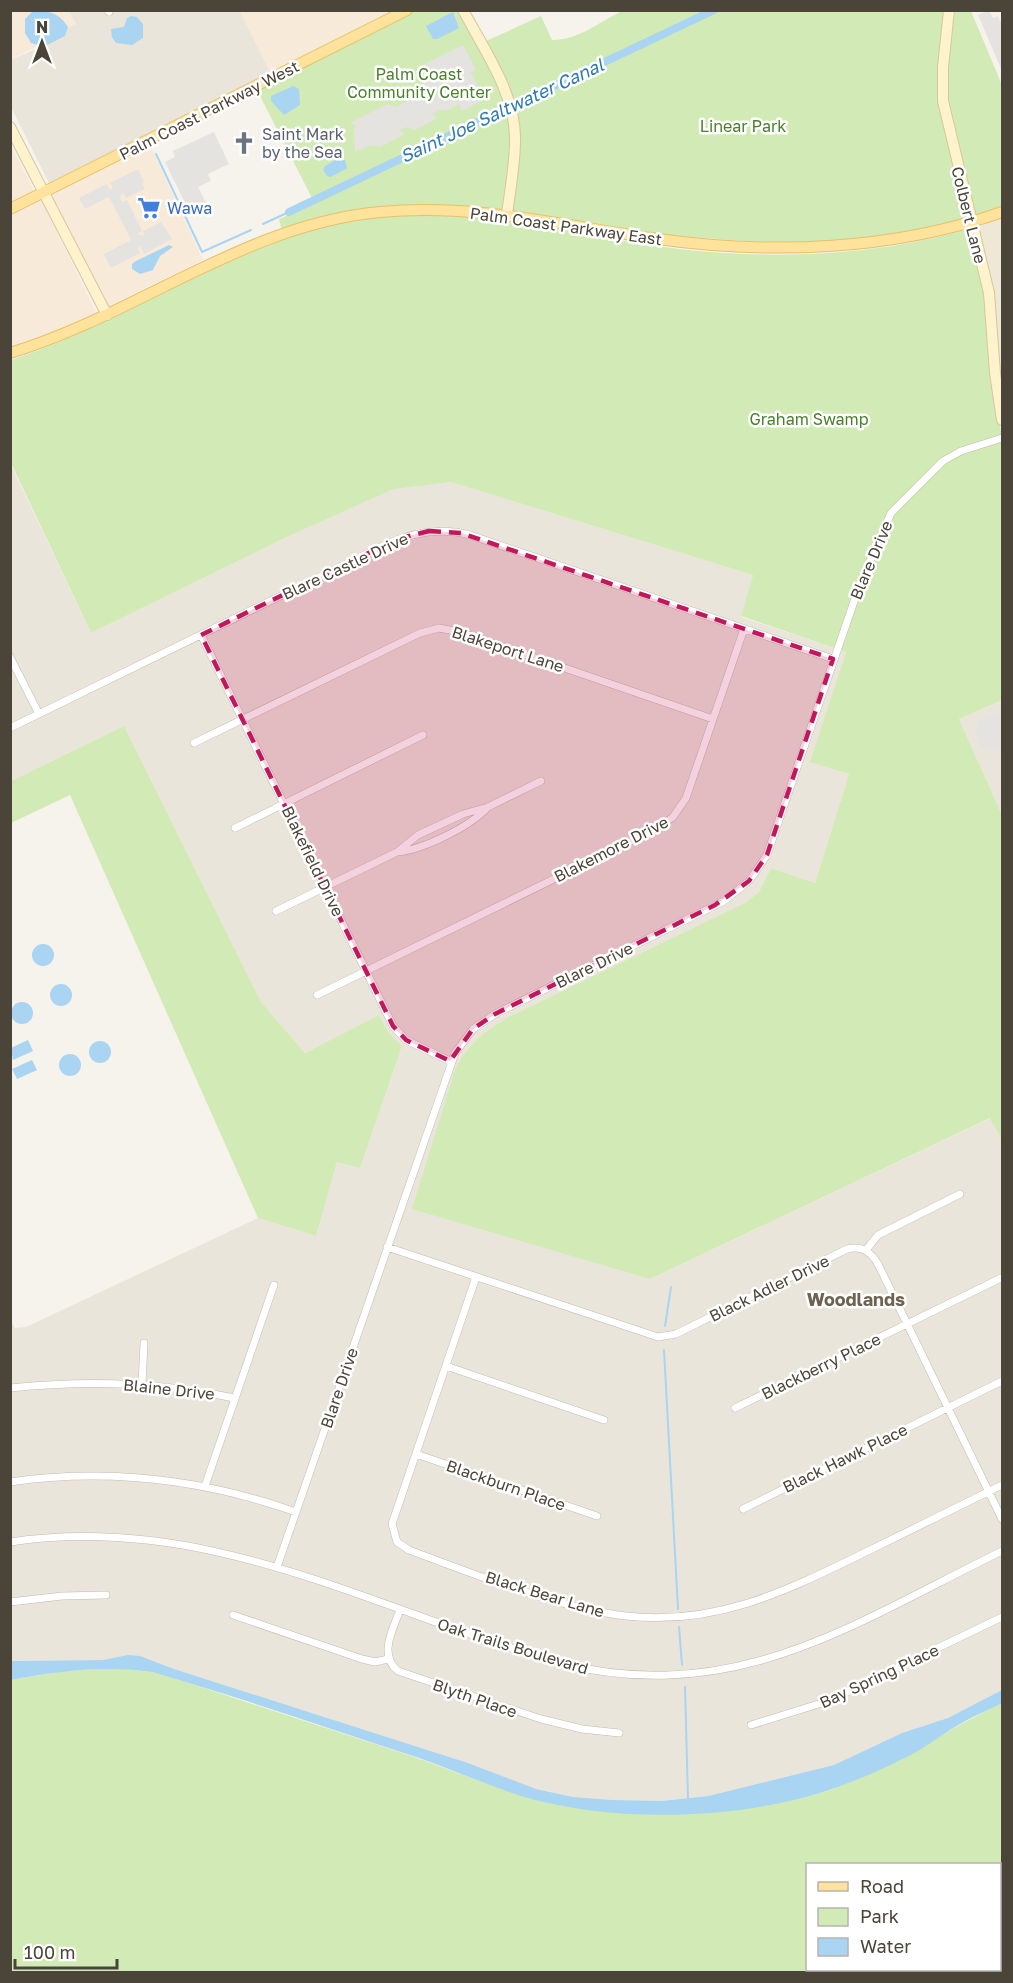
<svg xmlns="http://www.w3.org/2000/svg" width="1013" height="1983" viewBox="0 0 1013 1983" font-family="'Golos Text',sans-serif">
	<rect width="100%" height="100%" fill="#f6f3ec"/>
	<!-- residential -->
	<path fill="#eae5da" d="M69,11H240L271,74L49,183L11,107V60L65,36L68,27L76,24Z
		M10,463L91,633L289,536L393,488L451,482L753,575L741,617L846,652L811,762L849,774L815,883L771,868L759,892L745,903L491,1028L468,1048L454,1073L650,1279L991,1118L1002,1140V1690L948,1718L902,1733L834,1765L708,1796L662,1801L613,1800L573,1797L536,1789L468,1763L174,1669L140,1656L103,1660L11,1661V1322L15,1328L26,1327L258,1218L316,1236L337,1162L360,1168L402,1046L388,1032L379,1015L305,1053L261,1002L124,726L11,781Z
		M1002,700V815L959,719Z"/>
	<!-- commercial -->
	<path fill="#f7ead8" d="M11,11H69L76,24L68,27L65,22L25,29L31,43L37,46L11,60Z
		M240,11H399L271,74Z
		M11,145L34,191L11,202H10Z
		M150,145L203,260L107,307L49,195Z
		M41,199L97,314L11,348V215Z"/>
	<!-- education -->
	<path fill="#efe8d6" d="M1002,215V400L978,227Z"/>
	<!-- green -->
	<path fill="#d2eab5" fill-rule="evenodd" d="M415,11H458C477,47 513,100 511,142C510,165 506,188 503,210L413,206L282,231L279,219L315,204L257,90Z
		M622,11H971L1002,85V209C963,222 920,235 879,239C755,251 633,231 512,213L520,139L484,42L541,16L552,40C579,40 599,22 622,11Z
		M413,214C443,215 474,215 504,219C563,226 620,243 679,249C773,260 877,256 968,229L982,284L987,315L990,378L1002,436V700L959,719L1002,815V1140L990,1118L650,1279L412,1209L454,1073C464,1048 482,1033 505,1019L745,903L759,892L771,868L815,883L849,774L810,762L846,652L741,616L753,575L451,482L393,489L289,536L91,633L11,463V360C124,323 223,250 340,222C364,216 389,215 413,214Z
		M124,726L261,1002L305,1053L379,1015L388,1032L402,1046L360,1168L337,1162L316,1236L258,1218L70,795L11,823V781Z
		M115,1668L152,1672L173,1678C250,1703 328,1729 405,1754C444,1767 482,1783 520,1795C601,1822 739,1818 820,1793C886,1772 941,1732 1002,1703V1972H11L10,1680L65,1671ZM808,1864H1000V1970H808Z"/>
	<!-- parking -->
	<path fill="#e5e3e0" d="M989,10L993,18L998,16L1002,25V71L978,15Z
		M463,45L476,70L471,73L485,99L462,111L459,104L448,110H440L432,114L436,116V119L415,130L406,127L399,131L404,132L403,135L380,147L370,145L355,152L354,128L357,126L350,123L387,104L396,107L406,102L399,98L414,90L423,93L425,87L416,68Z
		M214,132L229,164L208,174L211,181L198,187L209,209L192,217L165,162L175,157L173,151Z
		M138,169L144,182L142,184L145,189L126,198L123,193L120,197L122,202L127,200L142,231L137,234L145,236L143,231L161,222L172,239L144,254L140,246L138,248L140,253L111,268L104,254L131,240L109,197L85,209L79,198L107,184L110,190L113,188L110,183Z
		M1002,711V748L994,750L987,747L982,749L974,730L979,727L977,721Z"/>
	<!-- water -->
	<path fill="#a9d4f2" d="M33,11C48,9 61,15 68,27L65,36L43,47L31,43L25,33V19Z
		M453,12L459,28L437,39H433L426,26Z
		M131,16L137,17L143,24V38L132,45L116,43L112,37L111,29L124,27L127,18Z
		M293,86L299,89L300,105L284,115L271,101V96Z
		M339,158L345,160L347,168L331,177L327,176L323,170L325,166Z
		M169,245L173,247L160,256L153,270L140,274L132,269V264L136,261Z
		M32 955a11 11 0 1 1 22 0a11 11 0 1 1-22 0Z
		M50 995a11 11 0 1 1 22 0a11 11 0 1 1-22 0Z
		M11 1013a11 11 0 1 1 22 0a11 11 0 1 1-22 0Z
		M28,1040L33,1051L13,1060L11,1048Z
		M89 1052a11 11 0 1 1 22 0a11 11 0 1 1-22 0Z
		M59 1065a11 11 0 1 1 22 0a11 11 0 1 1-22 0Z
		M32,1060L37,1070L17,1079L12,1069Z
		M128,1655L140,1656L174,1669L468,1763L536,1789L573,1797L613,1800L662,1801L708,1796L834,1765L902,1733L948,1718L1002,1690V1703C989,1710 975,1715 962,1723C947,1731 934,1741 920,1750C889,1767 854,1782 820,1793C732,1820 610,1823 521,1796C487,1785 453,1770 419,1758C330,1729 242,1698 152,1672C105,1665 57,1671 11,1680V1661L103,1660Z"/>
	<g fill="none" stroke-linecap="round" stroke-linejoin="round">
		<!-- stream -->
		<path stroke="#a9d4f2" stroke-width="2" d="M156,154L202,252L251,230
			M263,224L289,212
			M665,1326L671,1287
			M664,1350L678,1609
			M679,1627L682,1665
			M685,1687L688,1799"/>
		<!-- canal -->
		<path stroke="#a9d4f2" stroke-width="8" d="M289,212L714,10"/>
		<!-- street casing -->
		<g stroke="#c2bbae" stroke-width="8">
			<path id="street" d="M108,10L109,12
				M201,635L393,1026L406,1040L450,1061
				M10,657L39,714
				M10,728L385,545C413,532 440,527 470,535L833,659
				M194,743L420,633L439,628L460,632L713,719
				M488,807L541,781
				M235,828L423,735
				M276,911L397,852L418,835L463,814L488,807C471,826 423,850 397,852
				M317,995L658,828L673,817L686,798L744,629
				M387,1247L658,1337L676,1334L847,1249C862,1245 871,1252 878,1264L1002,1519
				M866,1250L878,1235L960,1194
				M476,1277L392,1524L397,1542L409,1550C474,1574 558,1608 626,1616C718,1626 788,1590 868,1551C913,1529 957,1507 1002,1485
				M446,1366L604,1420
				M142,1385L144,1343
				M10,1388C85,1380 161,1382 234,1398
				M735,1408L1001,1278
				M416,1454L597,1516
				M10,1482C107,1468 205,1480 296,1512
				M205,1486L274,1285
				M743,1509L1002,1381
				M10,1542C209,1512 374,1610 559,1663C735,1707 851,1625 1002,1551
				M277,1567L455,1053L473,1029L495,1014L724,901L749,881L767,855L860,584L891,513L943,461L961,451L1002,438
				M10,1602L62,1596L106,1595
				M400,1610C393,1629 378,1655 398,1671L541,1719L582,1729L619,1733
				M233,1615L362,1659L375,1662L388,1659
				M751,1725L828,1701L1002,1617"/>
		</g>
		<!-- secondary casing -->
		<g stroke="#d6c79b" stroke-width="12">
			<path id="secondary" d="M463,10C484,49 516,95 515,140C515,165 510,190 507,215
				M949,10L943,67V101L989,293L995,373L1002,420
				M10,127L107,315"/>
		</g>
		<!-- primary casing -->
		<g stroke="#e6c16a" stroke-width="12">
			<path id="primary" d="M10,209L407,10
				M10,353C136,315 246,224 380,212C472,203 561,225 651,238C767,255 892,251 1002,212"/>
		</g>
		<!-- street -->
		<use href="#street" stroke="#fff" stroke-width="7"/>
		<!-- secondary -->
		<use href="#secondary" stroke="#fff3cd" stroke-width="10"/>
		<!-- primary -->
		<use href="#primary" stroke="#ffe39c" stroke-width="10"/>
	</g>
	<!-- marked area -->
	<path fill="#c2185b" fill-opacity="0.2" stroke="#c2185b" stroke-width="4.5" stroke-dasharray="12 8" stroke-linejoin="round" d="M429,531L461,533L833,659L767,855L749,881L715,905L495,1014L473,1029L450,1061L406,1040L393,1026L201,635L397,539Z"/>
	<!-- icons -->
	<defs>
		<g id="church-bare" transform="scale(1.8)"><path d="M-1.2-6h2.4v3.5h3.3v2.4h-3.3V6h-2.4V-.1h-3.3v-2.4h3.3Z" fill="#6b7280" stroke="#fff" stroke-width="2.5" paint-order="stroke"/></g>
		<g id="supermarket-bare" transform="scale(1.8)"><path d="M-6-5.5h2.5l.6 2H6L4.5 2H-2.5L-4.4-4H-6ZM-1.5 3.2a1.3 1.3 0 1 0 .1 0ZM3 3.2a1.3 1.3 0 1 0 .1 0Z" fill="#3f7fe0" stroke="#fff" stroke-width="2.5" paint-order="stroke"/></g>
	</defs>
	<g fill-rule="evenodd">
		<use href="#church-bare" x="244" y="143"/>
		<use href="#supermarket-bare" x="149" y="208"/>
	</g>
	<g text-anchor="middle" stroke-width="5" stroke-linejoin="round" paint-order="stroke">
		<!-- park labels -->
		<g font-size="16" fill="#4a7f2a" stroke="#fff">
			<text x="419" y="80">Palm Coast<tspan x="419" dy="18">Community Center</tspan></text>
			<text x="743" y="132">Linear Park</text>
			<text x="809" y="425">Graham Swamp</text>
		</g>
		<!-- street labels -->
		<g font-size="16" fill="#4b4439" stroke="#fff">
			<text transform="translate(209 110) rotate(-27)" y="6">Palm Coast Parkway West</text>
			<text transform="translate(969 215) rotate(76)" y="6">Colbert Lane</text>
			<text transform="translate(566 226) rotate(8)" y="6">Palm Coast Parkway East</text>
			<text transform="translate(871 560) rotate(-67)" y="6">Blare Drive</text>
			<text transform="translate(345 566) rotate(-25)" y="6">Blare Castle Drive</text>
			<text transform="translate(508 649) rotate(18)" y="6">Blakeport Lane</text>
			<text transform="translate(611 849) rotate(-27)" y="6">Blakemore Drive</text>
			<text transform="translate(313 861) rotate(64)" y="6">Blakefield Drive</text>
			<text transform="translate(594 965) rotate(-26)" y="6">Blare Drive</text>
			<text transform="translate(769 1288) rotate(-26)" y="6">Black Adler Drive</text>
			<text transform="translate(821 1366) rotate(-26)" y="6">Blackberry Place</text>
			<text transform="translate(339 1388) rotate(-71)" y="6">Blare Drive</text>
			<text transform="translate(169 1389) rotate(6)" y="6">Blaine Drive</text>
			<text transform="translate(845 1458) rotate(-26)" y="6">Black Hawk Place</text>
			<text transform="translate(506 1485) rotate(19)" y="6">Blackburn Place</text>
			<text transform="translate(545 1594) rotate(17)" y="6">Black Bear Lane</text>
			<text transform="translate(513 1646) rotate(17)" y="6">Oak Trails Boulevard</text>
			<text transform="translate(879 1676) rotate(-25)" y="6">Bay Spring Place</text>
			<text transform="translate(475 1698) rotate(19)" y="6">Blyth Place</text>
		</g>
		<!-- worship labels -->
		<g font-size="16" fill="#5b616d" stroke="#fff" text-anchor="start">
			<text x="262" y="140">Saint Mark<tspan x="262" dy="18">by the Sea</tspan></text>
		</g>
		<!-- shop labels -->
		<g font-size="16" fill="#366cbe" stroke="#fff" text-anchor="start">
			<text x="167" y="214">Wawa</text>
		</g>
		<!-- water labels -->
		<g font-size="18" font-style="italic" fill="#2e7ab2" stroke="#fff">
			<text transform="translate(502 111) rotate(-25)" y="6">Saint Joe Saltwater Canal</text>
		</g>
		<!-- neighbourhood labels -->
		<g font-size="18" font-weight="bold" fill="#6e6250" stroke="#fff">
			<text x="856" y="1306">Woodlands</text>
		</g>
	</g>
	<!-- border -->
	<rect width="1013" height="1983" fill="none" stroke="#4b4439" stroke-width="24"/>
	<!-- legend -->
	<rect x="806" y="1863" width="195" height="108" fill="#ffffff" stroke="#b7b4b0" stroke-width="1.5"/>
	<rect x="818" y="1882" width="30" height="9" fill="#ffe39c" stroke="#b7b4b0" stroke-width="1.5"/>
	<text x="860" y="1893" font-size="18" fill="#4b4439">Road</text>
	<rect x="818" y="1908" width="30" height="18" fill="#d2eab5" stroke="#b7b4b0" stroke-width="1.5"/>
	<text x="860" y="1923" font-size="18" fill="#4b4439">Park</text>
	<rect x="818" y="1938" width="30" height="18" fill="#a9d4f2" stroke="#b7b4b0" stroke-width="1.5"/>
	<text x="860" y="1953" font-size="18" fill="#4b4439">Water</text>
	<!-- north arrow -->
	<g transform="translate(42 42)" stroke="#ffffff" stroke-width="4.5" paint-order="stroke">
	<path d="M0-4.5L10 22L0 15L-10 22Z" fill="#4b4439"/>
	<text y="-9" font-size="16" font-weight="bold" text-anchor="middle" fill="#4b4439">N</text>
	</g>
	<!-- scale -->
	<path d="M15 1959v9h102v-9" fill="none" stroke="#4b4439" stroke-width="3"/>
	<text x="24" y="1959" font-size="18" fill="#4b4439" stroke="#ffffff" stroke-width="4.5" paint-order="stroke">100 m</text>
</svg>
